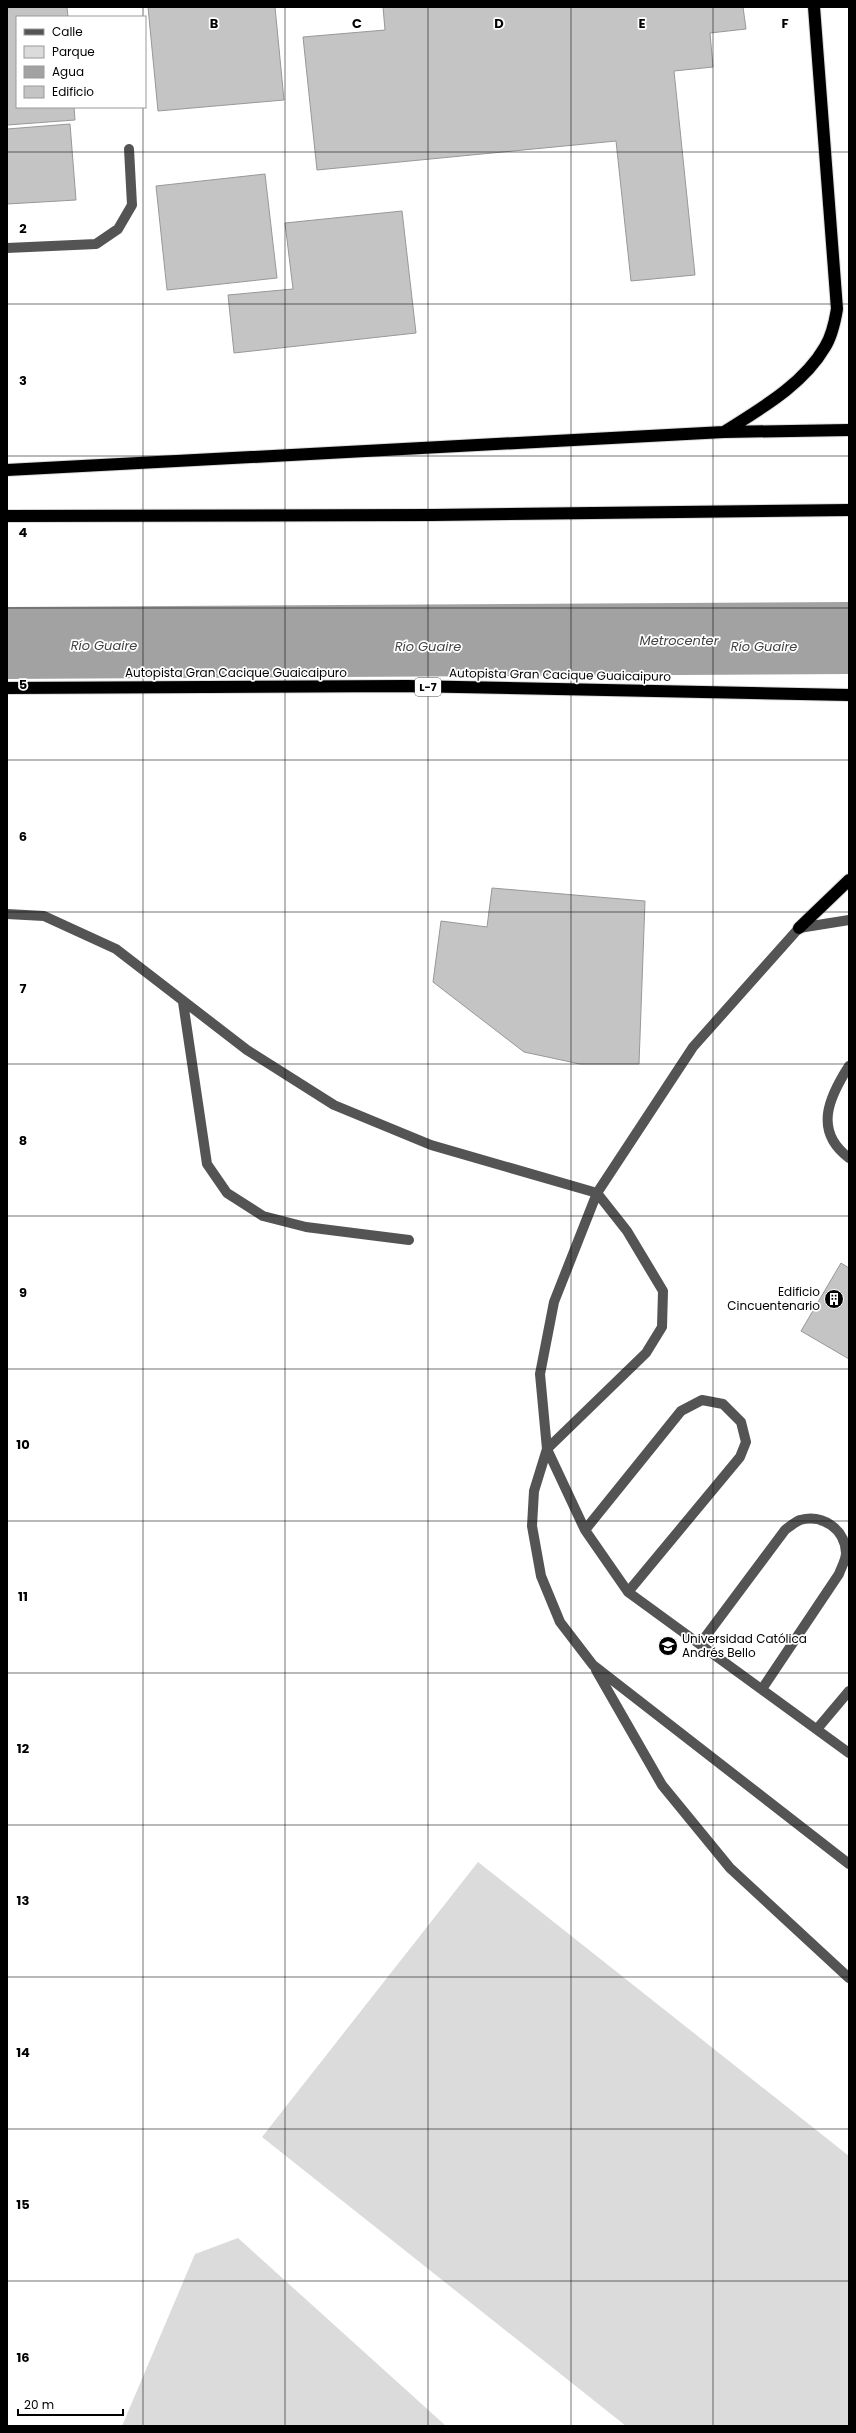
<svg xmlns="http://www.w3.org/2000/svg" width="856" height="2433" viewBox="0 0 856 2433" font-family="Poppins,sans-serif">
	<rect width="100%" height="100%" fill="#fff"/>
	<!-- green -->
	<path fill="#dbdbdb" d="M478,1862L849,2156V2426H626L262,2137Z
		M238,2238L446,2426H122L195,2254Z"/>
	<!-- water -->
	<path fill="#a2a2a2" d="M849,602V674L7,679V607Z"/>
	<!-- building -->
	<path fill="#c4c4c4" stroke="#989898" d="M7,7H67L68,17H17V107H74L75,120L7,125Z
		M148,7H275L284,100L158,111Z
		M383,7H743L746,29L710,33L713,67L674,71L695,275L631,281L616,141L317,170L303,37L385,30Z
		M70,124L76,200L7,204V129Z
		M265,174L277,278L167,290L156,186Z
		M402,211L416,333L234,353L228,295L293,289L285,223Z
		M492,888L645,901L639,1064H580L524,1052L433,982L441,921L487,927Z
		M841,1263L849,1268V1359L801,1331Z"/>
	<g fill="none" stroke-linecap="round" stroke-linejoin="round">
		<!-- highway casing -->
		<g stroke="#dbdbdb" stroke-width="14">
			<path id="highway" d="M724,432C760,409 803,385 825,347C832,336 835,321 837,309L814,7
				M7,470L724,432L849,430
				M7,516L432,515L849,510
				M7,688L407,686L849,695
				M799,928L849,880"/>
		</g>
		<!-- minor -->
		<path stroke="#545454" stroke-width="10" d="M7,248L96,244L118,229L132,205L129,149
			M7,914L44,916L116,949L247,1050L334,1105L431,1145L597,1193L627,1231L663,1291L662,1327L646,1353L547,1449L534,1491L532,1526L541,1576L560,1622L593,1665L849,1864
			M849,920L799,928L693,1047L597,1193L554,1302L540,1374L547,1449L585,1530L628,1592L849,1753
			M183,1002L207,1164L227,1193L263,1216L306,1227L409,1240
			M849,1066C829,1097 813,1131 849,1158
			M585,1530L681,1411L702,1400L723,1404L741,1422L746,1442L740,1457L628,1592
			M700,1644L785,1530C789,1527 795,1522 800,1520C823,1514 845,1529 846,1553C846,1560 841,1568 839,1574L762,1689
			M596,1670L662,1785L730,1868L849,1978
			M817,1729L849,1691"/>
		<!-- highway -->
		<use href="#highway" stroke="#000" stroke-width="12"/>
	</g>
	<!-- grid -->
	<path fill="none" stroke="#000" stroke-width="1" stroke-opacity="0.55" d="M143,7V17M285,7V2426M428,7V2426M571,7V2426M713,7V2426M143,107V2426M7,152H849M7,304H849M7,456H849M7,608H849M7,760H849M7,912H849M7,1064H849M7,1216H849M7,1369H849M7,1521H849M7,1673H849M7,1825H849M7,1977H849M7,2129H849M7,2281H849"/>
	<!-- icons -->
	<defs>
		<g id="building-disc" transform="scale(1)"><circle r="9.5" fill="#000" stroke="#fff"/><path d="M-4-6H4V6H1V3H-1V6H-4ZM-2.5-4.3h1.7v1.8h-1.7ZM.8-4.3h1.7v1.8H.8ZM-2.5-1h1.7V.8h-1.7ZM.8-1h1.7V.8H.8Z" fill="#fff"/></g>
		<g id="university-disc" transform="scale(1)"><circle r="9.5" fill="#000" stroke="#fff"/><path d="M0-5L7-2L0 1L-7-2ZM-4 1L0 2.5L4 1V4Q0 6-4 4Z" fill="#fff"/></g>
	</defs>
	<g fill-rule="evenodd">
		<use href="#building-disc" x="834" y="1299"/>
		<use href="#university-disc" x="668" y="1646"/>
	</g>
	<g text-anchor="middle" stroke-width="3.5" stroke-linejoin="round" paint-order="stroke">
		<!-- shield labels -->
		<rect fill="#fff" stroke="#4c4c4c" stroke-width="1" x="415" y="678" width="26" height="18" rx="3"/>
		<g font-size="11" font-weight="bold" fill="#000">
			<text x="428" y="691">L-7</text>
		</g>
		<!-- street labels -->
		<g font-size="12" fill="#000" stroke="#fff">
			<text x="236" y="677">Autopista Gran Cacique Guaicaipuro</text>
			<text transform="translate(560 675) rotate(1)" y="4">Autopista Gran Cacique Guaicaipuro</text>
		</g>
		<!-- poi labels -->
		<g font-size="12" fill="#000" stroke="#fff" text-anchor="end">
			<text x="820" y="1296">Edificio<tspan x="820" dy="14">Cincuentenario</tspan></text>
			<text x="682" y="1643" text-anchor="start">Universidad Católica<tspan x="682" dy="14">Andrés Bello</tspan></text>
		</g>
		<!-- water labels -->
		<g font-size="13" font-style="italic" fill="#434343" stroke="#fff">
			<text x="679" y="645">Metrocenter</text>
			<text x="104" y="650">Río Guaire</text>
			<text x="428" y="651">Río Guaire</text>
			<text x="764" y="651">Río Guaire</text>
		</g>
	</g>
	<g font-size="13" text-anchor="middle" font-weight="bold" fill="#000" stroke="#fff" stroke-width="3.5" stroke-linejoin="round" paint-order="stroke">
		<text x="214" y="28">B</text>
		<text x="357" y="28">C</text>
		<text x="499" y="28">D</text>
		<text x="642" y="28">E</text>
		<text x="785" y="28">F</text>
		<text x="23" y="233">2</text>
		<text x="23" y="385">3</text>
		<text x="23" y="537">4</text>
		<text x="23" y="689">5</text>
		<text x="23" y="841">6</text>
		<text x="23" y="993">7</text>
		<text x="23" y="1145">8</text>
		<text x="23" y="1297">9</text>
		<text x="23" y="1449">10</text>
		<text x="23" y="1601">11</text>
		<text x="23" y="1753">12</text>
		<text x="23" y="1905">13</text>
		<text x="23" y="2057">14</text>
		<text x="23" y="2209">15</text>
		<text x="23" y="2362">16</text>
	</g>
	<!-- border -->
	<rect width="856" height="2433" fill="none" stroke="#000000" stroke-width="16"/>
	<!-- legend -->
	<rect x="16" y="16" width="130" height="92" fill="#ffffff" stroke="#999999"/>
	<rect x="24" y="29" width="20" height="6" fill="#545454" stroke="#999999"/>
	<text x="52" y="36" font-size="12" fill="#000000">Calle</text>
	<rect x="24" y="46" width="20" height="12" fill="#dbdbdb" stroke="#999999"/>
	<text x="52" y="56" font-size="12" fill="#000000">Parque</text>
	<rect x="24" y="66" width="20" height="12" fill="#a2a2a2" stroke="#999999"/>
	<text x="52" y="76" font-size="12" fill="#000000">Agua</text>
	<rect x="24" y="86" width="20" height="12" fill="#c4c4c4" stroke="#999999"/>
	<text x="52" y="96" font-size="12" fill="#000000">Edificio</text>
	<!-- scale -->
	<path d="M18 2409v6h105v-6" fill="none" stroke="#000000" stroke-width="2"/>
	<text x="24" y="2409" font-size="12" fill="#000000" stroke="#ffffff" stroke-width="3" paint-order="stroke">20 m</text>
</svg>
